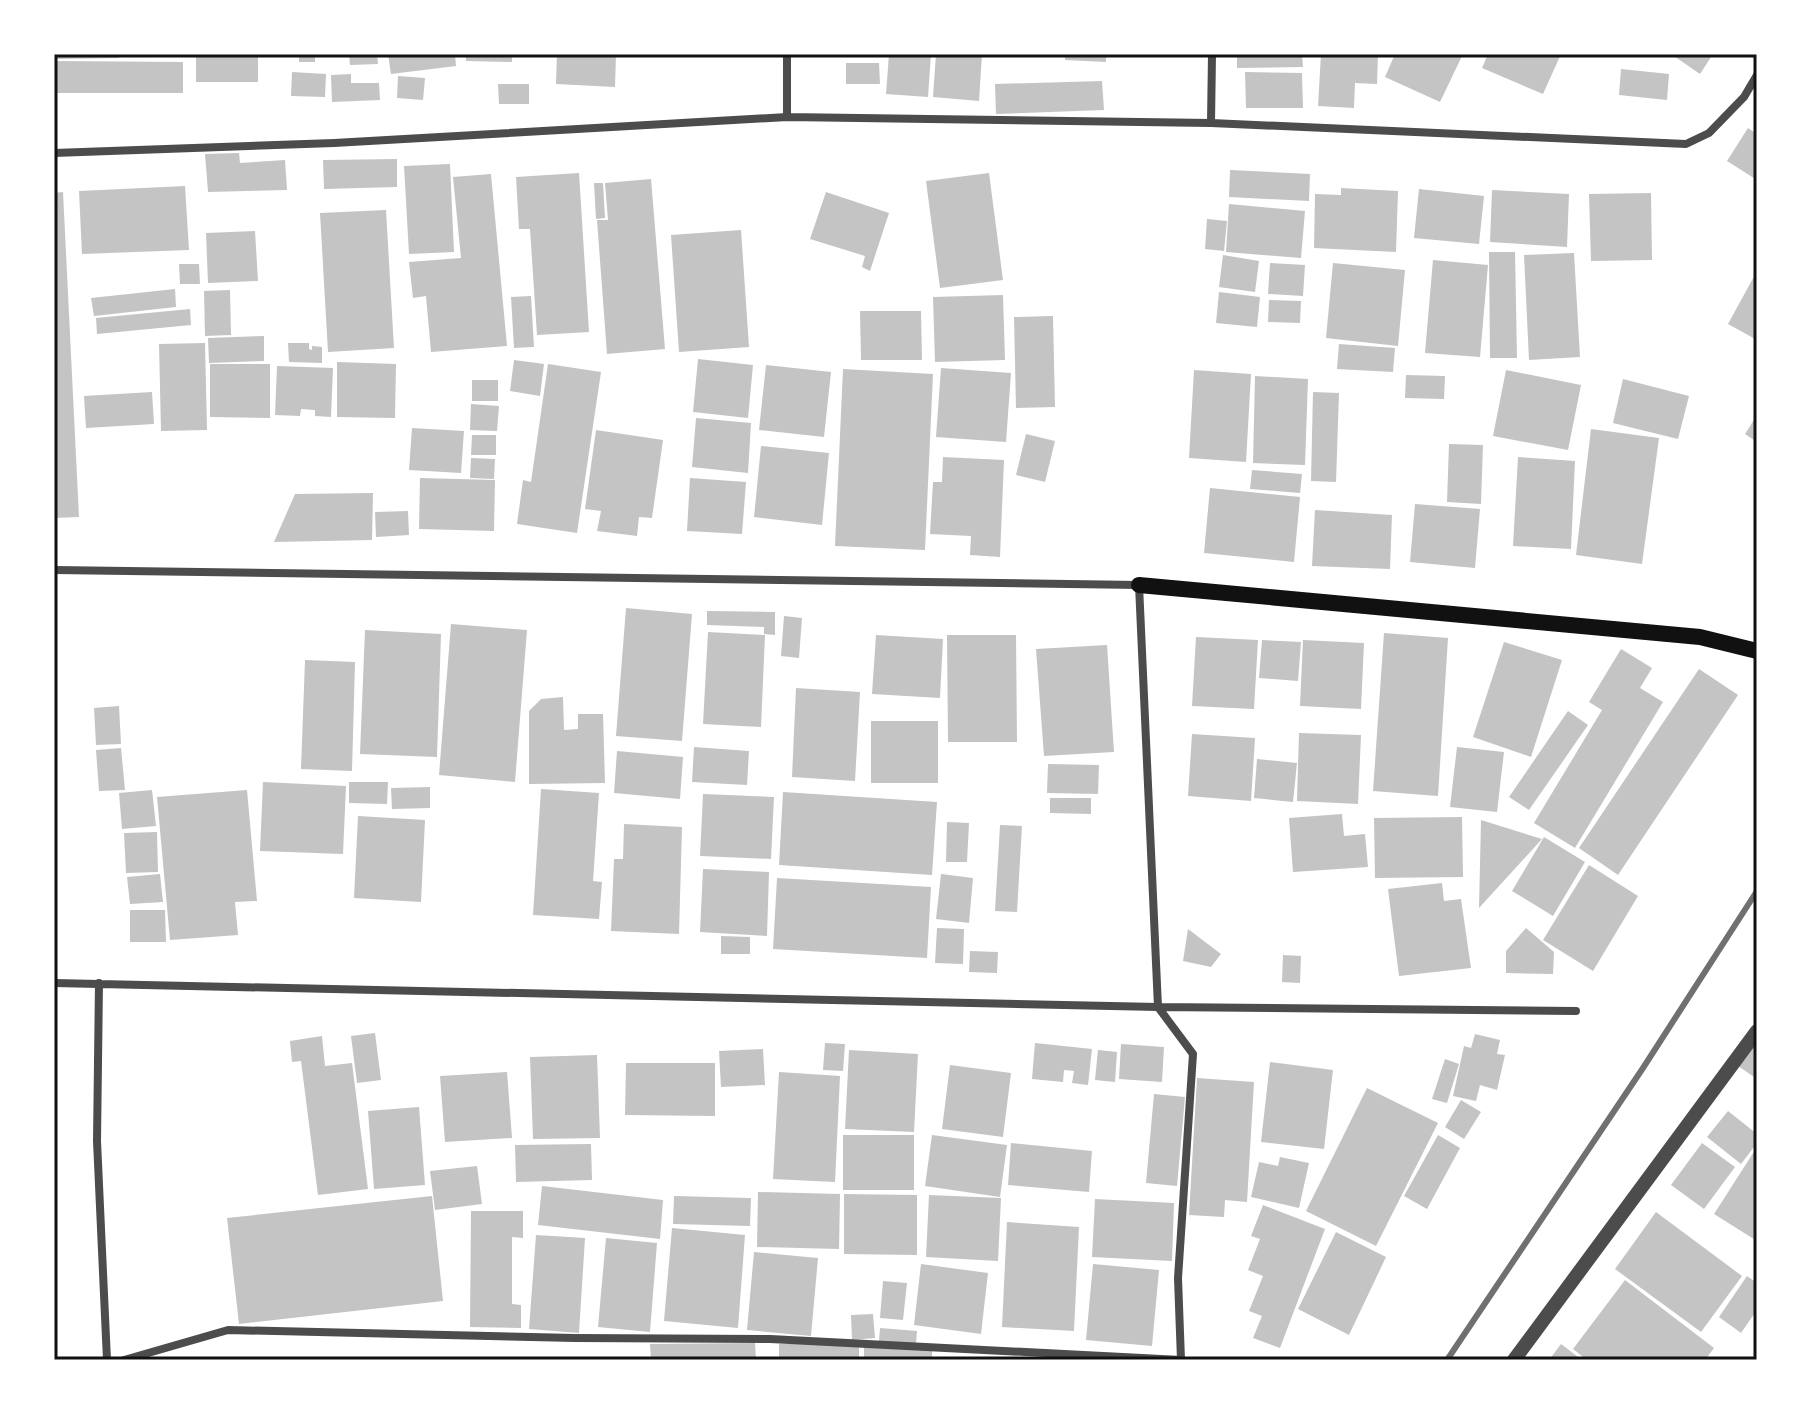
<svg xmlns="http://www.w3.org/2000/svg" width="1811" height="1414" viewBox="0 0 1811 1414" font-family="'Fira Sans Condensed',sans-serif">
	<rect width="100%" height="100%" fill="#fff"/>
	<!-- building -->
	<path fill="#c4c4c4" d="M55,54H119V58L55,59Z
		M196,54H258V82H196Z
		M299,54H315V62H299Z
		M349,54H377L378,64L350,65Z
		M388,54H455L456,66L391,74Z
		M466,54H512V62L466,61Z
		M557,54H616L615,87L556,84Z
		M889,54H931L928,97L886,94Z
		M936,54H982L979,101L933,97Z
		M1065,54H1106V62L1065,60Z
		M1237,54H1302L1303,67L1237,68Z
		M1321,54H1378L1377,84L1355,83L1354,108L1318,106Z
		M1395,54H1463L1440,102L1385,77Z
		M1488,54H1561L1543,94L1482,68Z
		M1671,54H1713L1700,74Z
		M54,61L183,62V93H54Z
		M846,63H879L880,84H846Z
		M1621,69L1669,74L1667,100L1619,95Z
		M292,72L326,74L325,97L291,96Z
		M1245,72L1302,73L1303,108H1246Z
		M351,74V83H379L380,100L332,102L331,75Z
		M398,76L425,78L423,100L397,98Z
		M1102,81L1104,110L996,114L995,84Z
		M498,84H529V104H499Z
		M1748,128L1757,134V180L1727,161Z
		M239,153L240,163L285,160L287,190L208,192L205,154Z
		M397,159V187L324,189L323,160Z
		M450,164L454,252L409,254L404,166Z
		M1230,170L1310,174L1309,201L1229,197Z
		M579,173L589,332L537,335L530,229H519L516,177Z
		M989,173L1003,280L940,288L926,181Z
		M491,174L507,346L431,352L426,296L413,298L409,262L461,258L453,177Z
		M651,179L665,349L607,354L597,220H608L605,183Z
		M594,183H603L605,218L596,219Z
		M185,186L189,250L82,254L79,191Z
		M1341,188L1398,191L1396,252L1314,248L1315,194L1341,195Z
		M1419,189L1484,196L1479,244L1414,238Z
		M1492,190L1569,194L1567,247L1490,242Z
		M63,192L79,517L54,518V193Z
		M826,192L889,213L870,271L862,267L865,256L810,239Z
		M1651,193L1652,260L1591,261L1589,194Z
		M1229,204L1305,211L1301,258L1226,252Z
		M386,210L394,348L328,352L320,213Z
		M1207,219L1227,221L1224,251L1205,249Z
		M741,230L749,347L679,352L671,235Z
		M255,231L258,281L208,283L206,233Z
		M1489,252H1515L1517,358H1490Z
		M1574,253L1580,357L1529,360L1524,255Z
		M1223,255L1259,261L1255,292L1219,287Z
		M1433,260L1488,265L1480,357L1425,353Z
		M1270,263L1305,265L1303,296L1268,294Z
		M1333,263L1405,270L1398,346L1326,338Z
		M179,264H199L200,284H180Z
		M1757,271V340L1728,324Z
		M175,289L176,307L94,316L91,298Z
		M230,290L231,335L205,336L204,291Z
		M1219,292L1260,297L1257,327L1216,323Z
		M1003,295L1005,360L935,362L933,297Z
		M531,296L534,347L514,348L511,297Z
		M1269,300L1301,301L1300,323L1268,322Z
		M190,309L191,325L97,334L96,318Z
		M860,311H921L922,360H861Z
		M1053,316L1055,407L1016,408L1014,317Z
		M264,336V361L209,363L208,338Z
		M205,343L207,430L161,431L159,344Z
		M288,343H309V349L312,350V346L322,347V363L289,362Z
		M1339,344L1395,348L1393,372L1337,369Z
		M698,359L753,365L748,418L693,412Z
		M514,360L544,364L540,396L510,391Z
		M337,362L396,364L395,418L337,417Z
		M210,364H270V418L210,417Z
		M548,364L601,372L577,533L517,524L523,480L531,482Z
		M766,365L831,372L824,437L759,430Z
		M277,366L333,368L331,417L315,416V410L301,409L300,416L275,415Z
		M941,368L1011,373L1006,442L936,437Z
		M843,369L933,374L925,550L835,546Z
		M1194,370L1251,374L1246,462L1189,458Z
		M1506,370L1581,385L1568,450L1493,436Z
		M1406,375L1445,376L1444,399L1405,398Z
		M1255,376L1308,379L1305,465L1253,463Z
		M1623,379L1689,396L1678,439L1613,423Z
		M472,380H498V401H472Z
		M152,392L154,424L86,428L84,396Z
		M1313,392L1339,393L1336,482L1311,481Z
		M471,404L499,406L497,431L470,430Z
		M1757,415V442L1745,434Z
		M696,418L751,423L748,473L692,467Z
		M412,428L464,431L461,473L409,470Z
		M1591,429L1659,438L1642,564L1576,555Z
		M596,430L663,440L652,518L639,517L637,536L597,531L601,511L585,509Z
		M1026,434L1055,441L1045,482L1016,475Z
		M472,435H496V455H471Z
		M1449,444L1483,445L1481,504L1447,502Z
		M761,446L829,453L822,525L754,517Z
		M943,457L1004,460L1000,557L970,555L971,536L930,534L933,482H942Z
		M1518,457L1575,461L1571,549L1513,546Z
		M471,458L495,459L494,479L470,478Z
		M1252,470L1302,474L1300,493L1250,489Z
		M420,478L495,480L494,531L419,529Z
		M690,478L746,482L742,534L687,531Z
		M1210,488L1300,497L1294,562L1204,553Z
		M373,493L372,540L274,542L295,494Z
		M1415,504L1480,509L1475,568L1410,562Z
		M1315,510L1392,515L1390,569L1312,566Z
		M408,511L409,535L376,537L375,512Z
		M626,608L692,614L682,741L616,736Z
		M707,611L775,612V635L764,634V627L707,625Z
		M784,616L802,618L799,658L781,656Z
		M451,624L527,630L515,782L439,775Z
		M365,630L441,634L437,757L360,754Z
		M708,632L765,635L761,727L703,724Z
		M1384,633L1448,638L1438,796L1373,791Z
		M876,635L943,639L940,698L872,694Z
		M947,635H1016L1017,742H948Z
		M1196,637L1258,640L1254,709L1192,706Z
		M1262,640L1301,642L1298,681L1259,678Z
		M1303,640L1364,643L1361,709L1300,706Z
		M1504,642L1562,660L1531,757L1473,737Z
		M1107,645L1114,752L1044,756L1036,649Z
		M1621,649L1652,668L1640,688L1663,702L1575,848L1534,823L1602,710L1589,702Z
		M305,660L355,662L352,771L301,769Z
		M1699,669L1738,695L1618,875L1579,848Z
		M796,688L860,692L855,781L792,777Z
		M563,697L564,730L578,729V714H603L605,783L529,784V711L541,699Z
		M119,706L121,744L96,745L94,708Z
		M1568,711L1588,725L1529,810L1509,797Z
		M871,721H938V783H871Z
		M1299,733L1361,735L1358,804L1297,801Z
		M1192,734L1255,738L1251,801L1188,796Z
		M694,747L749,751L747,785L692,782Z
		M1457,747L1504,752L1497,812L1450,807Z
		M121,748L125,790L99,791L96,750Z
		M617,751L683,757L680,799L614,793Z
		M1257,759L1297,763L1293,802L1254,798Z
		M1048,764L1099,765L1098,794L1047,793Z
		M263,782L346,786L343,854L260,851Z
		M349,782H388L387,804L349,803Z
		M430,787V808L392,809L391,788Z
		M541,789L599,793L593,881L602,882L599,919L533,915Z
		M152,790L156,826L122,829L119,793Z
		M247,790L257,901L235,902L238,935L170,940L157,797Z
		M783,792L937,802L932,875L779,865Z
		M703,794L774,797L771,859L700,856Z
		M1050,798H1091V814L1050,813Z
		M1342,814L1344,836L1365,834L1368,867L1293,872L1289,818Z
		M358,816L425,820L421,902L354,898Z
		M1462,817L1463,877L1375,878L1374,818Z
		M1481,820L1542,839L1479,908Z
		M947,822L969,823L967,862H946Z
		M624,824L682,827L679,934L611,931L614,859H623Z
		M1000,825L1022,826L1017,912L995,911Z
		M157,832L158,872L126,873L124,833Z
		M1544,837L1585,862L1553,916L1512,891Z
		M1589,865L1638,896L1593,971L1543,940Z
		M703,869L769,872L767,936L700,932Z
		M160,874L163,902L130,904L127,877Z
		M941,874L973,878L969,923L936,919Z
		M777,878L931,887L927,958L773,949Z
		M1442,883L1444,901L1461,899L1471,968L1399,976L1388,889Z
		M130,910H165L166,942H130Z
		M937,928L964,929L963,964L935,963Z
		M1526,928L1554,952L1553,974L1506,973V951Z
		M1188,929L1221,954L1211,967L1183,961Z
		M721,936L750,937V954H721Z
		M970,951L998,952L997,973L969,972Z
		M1283,955L1301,956L1300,983L1282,982Z
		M375,1033L381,1080L357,1083L351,1036Z
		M1475,1034L1500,1040L1497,1054L1505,1055L1497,1090L1480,1085L1476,1101L1453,1096L1464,1046L1471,1048Z
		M322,1036L325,1066L352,1063L368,1189L318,1195L301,1061L292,1062L290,1041Z
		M825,1043L845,1044L843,1071L823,1070Z
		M1035,1043L1092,1049L1088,1085L1072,1083L1074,1071L1064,1070L1063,1082L1032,1079Z
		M1754,1043L1757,1045V1079L1738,1066Z
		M1121,1044L1164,1047L1162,1082L1119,1079Z
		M763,1049L765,1085L721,1087L719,1051Z
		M849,1050L918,1054L914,1132L845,1129Z
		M1098,1050L1117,1052L1115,1082L1095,1080Z
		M597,1055L600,1138L533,1139L530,1057Z
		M1445,1059L1459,1064L1447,1103L1432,1099Z
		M1270,1062L1333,1070L1324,1149L1261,1142Z
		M626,1063H715V1116L625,1115Z
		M950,1065L1011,1073L1003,1137L942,1129Z
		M507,1072L512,1138L445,1142L440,1076Z
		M779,1072L840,1076L835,1182L773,1179Z
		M1197,1078L1254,1082L1247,1202L1225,1200L1224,1217L1189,1215Z
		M1367,1088L1438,1123L1376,1246L1306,1211Z
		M1154,1094L1185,1097L1177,1186L1146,1183Z
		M1461,1100L1481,1112L1464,1139L1445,1127Z
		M419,1107L425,1185L374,1189L368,1111Z
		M1728,1111L1757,1134V1143L1741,1164L1707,1137Z
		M843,1135H914V1190H843Z
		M932,1135L1007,1145L1000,1197L925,1186Z
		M1438,1135L1460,1148L1427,1209L1404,1196Z
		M1011,1143L1092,1151L1089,1192L1008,1185Z
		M1702,1143L1735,1167L1704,1209L1671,1185Z
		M591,1144L592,1180L516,1182L515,1145Z
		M1757,1147V1241L1714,1214Z
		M1280,1157L1309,1163L1299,1208L1251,1197L1259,1162L1278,1166Z
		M477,1166L482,1204L435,1210L430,1171Z
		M542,1186L663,1200L660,1239L538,1225Z
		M758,1192L840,1194L839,1249L757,1247Z
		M844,1194L917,1195V1255L844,1254Z
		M929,1195L1001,1198L998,1261L926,1257Z
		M432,1196L443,1301L239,1324L227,1218Z
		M674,1196L751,1198L750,1226L673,1224Z
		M1095,1199L1174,1203L1172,1261L1092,1257Z
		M1263,1205L1325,1229L1280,1348L1253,1338L1262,1316L1249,1311L1263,1276L1248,1270L1260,1239L1251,1236Z
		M471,1211H523V1238L512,1237V1304L521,1305V1328L470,1327Z
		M1656,1212L1742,1276L1701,1332L1615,1269Z
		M1007,1222L1079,1227L1074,1331L1002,1327Z
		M672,1228L745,1235L738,1328L664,1321Z
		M1336,1232L1386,1257L1349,1335L1298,1309Z
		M536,1235L585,1238L579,1333L529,1329Z
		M606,1238L657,1243L650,1332L598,1327Z
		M754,1252L818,1258L811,1336L747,1330Z
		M921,1264L988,1273L981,1334L914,1325Z
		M1093,1264L1159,1270L1152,1346L1086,1340Z
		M1747,1276L1757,1283V1310L1741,1333L1719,1317Z
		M1625,1280L1714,1348L1705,1360H1587L1573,1349Z
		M883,1281L907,1283L903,1320L880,1318Z
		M873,1314L875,1338L852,1340L851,1315Z
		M880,1328L917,1331L916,1344L879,1341Z
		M755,1343L756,1360H651L650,1344Z
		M779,1344H859V1360H779Z
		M1561,1344L1582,1360H1549Z
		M864,1346L932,1347V1360H864Z"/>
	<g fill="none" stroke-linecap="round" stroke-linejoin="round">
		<!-- minor -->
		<path stroke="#4c4c4c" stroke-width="8" d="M787,117V54
			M1211,123L1212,54
			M54,153L334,143L787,117L1211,123L1686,144L1709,133L1744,97L1757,75
			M54,570L1139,585L1158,1007L1193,1054L1178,1278L1181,1360L770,1339L575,1338L228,1330L124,1360
			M54,983L1158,1007L1576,1011
			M99,983L97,1141L107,1360"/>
		<!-- tertiary -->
		<path stroke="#4c4c4c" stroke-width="14" d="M1514,1360L1757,1031"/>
		<!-- secondary -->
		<path stroke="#111" stroke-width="16" d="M1139,585L1700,637L1757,651"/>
		<!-- rail -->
		<path stroke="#707070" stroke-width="6" d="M1447,1360L1643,1068L1757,891"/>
	</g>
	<!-- border -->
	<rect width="1811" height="1414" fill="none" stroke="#ffffff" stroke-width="112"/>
	<rect x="56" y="56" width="1699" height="1302" fill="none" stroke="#111" stroke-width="3"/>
</svg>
